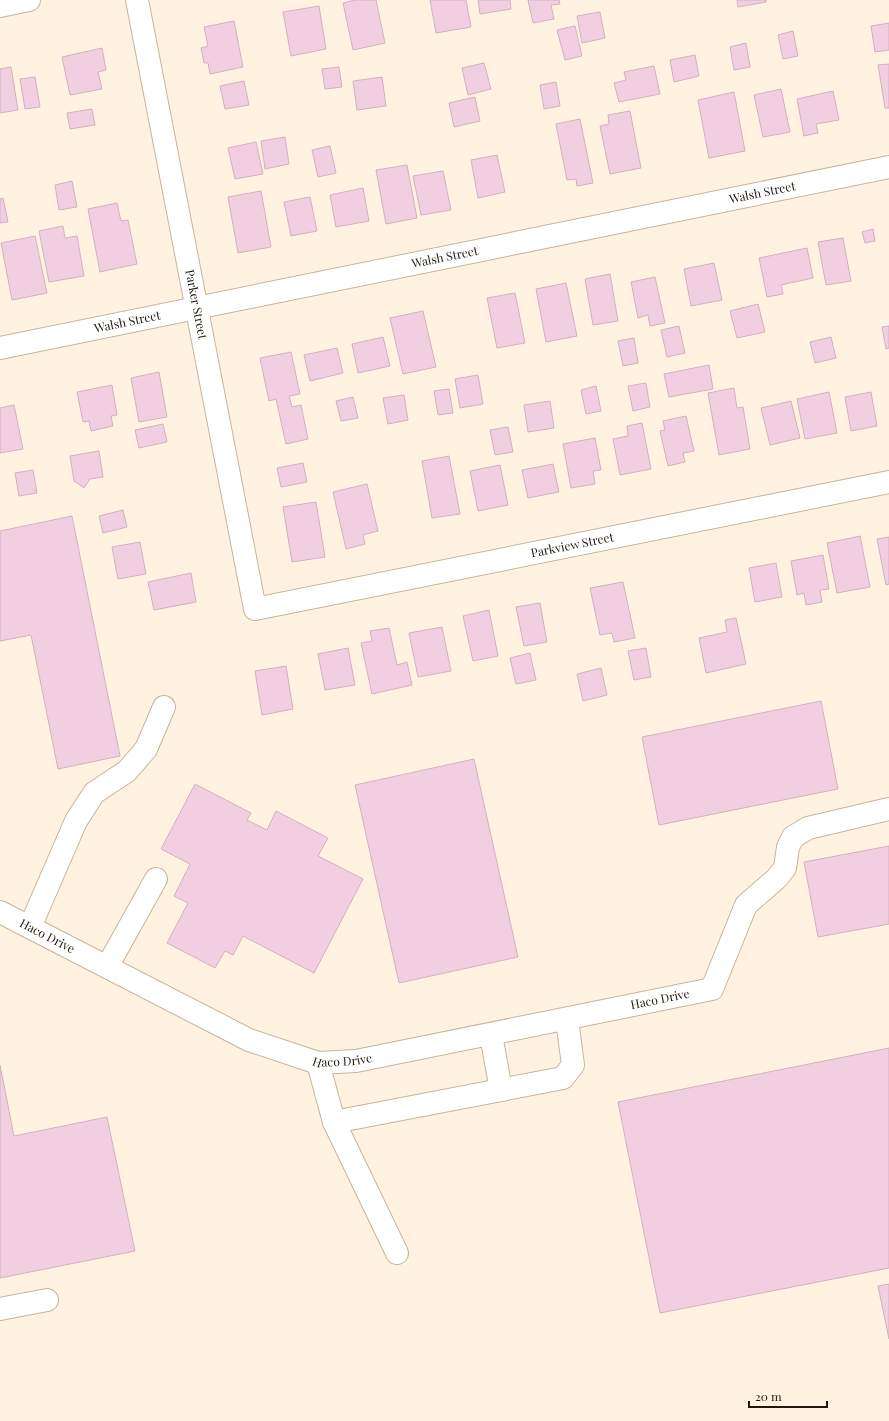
<svg xmlns="http://www.w3.org/2000/svg" width="889" height="1421" viewBox="0 0 889 1421" font-family="'Playfair Display',serif">
	<rect width="100%" height="100%" fill="#fff2e1"/>
	<!-- building -->
	<path fill="#f1cfe1" stroke="#d2b1c2" d="M355,0H376L385,43L353,50L343,3Z
		M430,0H466L471,27L436,33Z
		M478,0H510L511,9L480,14Z
		M528,0H559L560,4L551,5L554,19L533,23Z
		M737,0H766V2L738,7Z
		M319,6L326,49L291,56L283,12Z
		M600,12L605,38L582,43L577,16Z
		M234,21L243,67L210,74L208,63H204L201,48L208,46L204,27Z
		M889,23V50L875,52L871,26Z
		M575,26L582,56L565,60L557,30Z
		M793,31L798,56L783,59L778,35Z
		M746,43L750,67L734,70L730,47Z
		M102,48L106,70L98,72L102,89L70,95L62,57Z
		M695,55L699,76L674,82L670,60Z
		M484,63L491,89L468,95L462,68Z
		M889,64V108H885L878,65Z
		M654,66L660,94L619,102L614,83L626,80L624,72Z
		M11,67L18,110L0,113V69Z
		M339,67L342,87L325,89L322,69Z
		M35,77L40,107L25,109L20,79Z
		M382,77L386,106L357,110L353,81Z
		M244,81L249,105L225,109L220,86Z
		M556,82L560,106L544,109L540,85Z
		M781,89L790,132L763,137L754,95Z
		M833,91L839,120L816,124L818,133L804,136L797,99Z
		M734,92L745,151L709,158L698,100Z
		M475,97L480,121L454,127L449,103Z
		M92,109L95,125L70,129L67,113Z
		M630,111L641,168L610,174L600,126L609,124L608,115Z
		M580,119L593,183L577,186L576,179L567,180L556,124Z
		M285,137L289,164L265,169L261,141Z
		M256,142L263,174L235,179L228,148Z
		M330,146L336,173L318,177L312,150Z
		M497,155L505,192L478,198L471,160Z
		M407,165L417,218L386,224L376,170Z
		M443,171L451,210L421,215L413,176Z
		M72,181L77,207L59,210L55,185Z
		M363,188L369,221L336,227L330,195Z
		M261,191L271,247L238,253L228,197Z
		M310,197L317,231L291,236L284,202Z
		M3,198L8,222L0,223V199Z
		M117,203L121,221L128,220L137,264L100,272L88,209Z
		M63,226L65,238L77,236L84,276L49,282L39,231Z
		M873,229L875,241L865,243L862,232Z
		M35,236L47,293L12,300L1,243Z
		M843,238L851,281L826,285L818,242Z
		M807,248L813,278L781,285L783,294L767,297L759,258Z
		M714,263L722,300L691,306L684,269Z
		M610,274L618,321L593,325L585,279Z
		M655,277L665,323L650,326L648,315L638,318L631,282Z
		M566,283L577,336L546,342L536,289Z
		M515,293L525,343L497,348L487,298Z
		M758,304L765,332L737,338L730,311Z
		M423,311L436,367L403,374L390,318Z
		M679,326L685,353L667,357L661,330Z
		M889,326V348L886,349L882,327Z
		M383,337L390,366L358,373L352,344Z
		M831,337L836,358L815,363L810,342Z
		M634,338L638,363L623,366L618,341Z
		M337,348L343,373L310,381L304,355Z
		M291,352L300,394L289,396L292,407L301,405L308,439L286,444L276,399L269,401L260,358Z
		M709,365L713,389L669,397L664,374Z
		M159,372L167,417L139,422L131,378Z
		M478,375L483,404L460,408L455,379Z
		M646,383L650,407L633,411L628,386Z
		M112,385L117,415L111,416L113,426L91,431L89,421L83,422L77,392Z
		M596,386L601,411L586,414L581,390Z
		M734,388L737,408L743,407L750,449L719,455L708,393Z
		M449,389L453,413L438,415L434,391Z
		M829,392L837,433L805,439L797,399Z
		M871,392L877,426L851,431L845,397Z
		M404,395L408,420L388,424L383,398Z
		M353,397L358,418L341,421L336,401Z
		M550,401L554,428L528,432L524,405Z
		M791,401L800,438L770,445L761,408Z
		M14,405L23,449L0,453V408Z
		M686,416L694,451L683,453L685,462L668,466L660,431L665,430L663,421Z
		M642,423L651,469L620,475L613,439L628,436L627,426Z
		M163,424L167,442L139,448L135,430Z
		M508,427L513,452L495,455L490,430Z
		M595,438L601,470L593,471L595,484L571,488L563,444Z
		M99,451L103,477L90,479L84,488L74,481L70,456Z
		M449,456L460,514L432,518L422,461Z
		M303,463L307,482L281,487L277,468Z
		M553,464L559,492L528,498L522,470Z
		M500,465L508,505L478,511L470,471Z
		M33,470L37,493L19,496L15,473Z
		M367,484L378,531L363,535L365,544L346,549L333,492Z
		M316,502L325,557L292,562L283,507Z
		M123,510L127,527L103,533L99,516Z
		M72,516L120,756L58,769L31,635L0,641V531Z
		M860,536L870,587L837,593L827,543Z
		M889,537V584L886,585L877,539Z
		M140,542L146,574L118,579L112,547Z
		M823,555L829,589L820,590L822,602L806,605L804,593L797,595L791,561Z
		M776,563L782,597L755,602L749,568Z
		M191,573L196,602L154,610L148,582Z
		M623,582L635,638L614,642L612,633L600,635L590,588Z
		M540,603L547,642L524,646L516,607Z
		M489,610L498,656L473,661L463,616Z
		M736,618L746,664L706,673L699,638L727,632L725,620Z
		M442,627L451,671L418,677L409,633Z
		M389,628L397,665L407,662L412,685L372,694L361,643L372,641L370,631Z
		M348,648L355,685L325,690L318,654Z
		M646,648L651,677L634,680L628,651Z
		M530,653L536,680L516,684L510,658Z
		M286,666L293,709L262,715L255,671Z
		M601,668L607,695L583,701L577,674Z
		M821,701L838,789L659,825L642,737Z
		M474,759L518,957L399,983L355,785Z
		M195,784L251,813L247,820L267,830L276,811L328,838L318,856L363,879L314,973L243,936L233,955L225,951L215,968L167,943L188,903L174,896L190,864L161,849Z
		M889,846V924L818,937L804,862Z
		M889,1048V1268L660,1313L618,1102Z
		M0,1065L14,1136L107,1117L135,1251L0,1278Z
		M889,1284V1339L878,1286Z"/>
	<g fill="none" stroke-linecap="round" stroke-linejoin="round">
		<!-- minor casing -->
		<g stroke="#c8b499" stroke-width="24">
			<g id="minor">
				<path id="s1" d="M137,0L255,609L889,482"/>
				<path d="M0,6L29,0"/>
				<path id="s2" d="M0,348L889,167"/>
				<path id="s3" d="M0,912L249,1040L318,1063L356,1061L712,989L746,905L776,879L785,868L788,847L793,837L808,828L889,809"/>
				<path d="M30,927L76,821L94,793L127,771L146,749L164,707"/>
				<path d="M107,967L156,879"/>
				<path d="M491,1035L501,1090"/>
				<path d="M318,1063L334,1122L397,1253"/>
				<path d="M334,1122L563,1078L573,1065L567,1020"/>
				<path d="M0,1309L47,1300"/>
			</g>
		</g>
		<!-- minor -->
		<use href="#minor" stroke="#fff" stroke-width="22"/>
	</g>
	<g text-anchor="middle" stroke-width="3" stroke-linejoin="round" paint-order="stroke">
		<!-- street labels -->
		<g font-size="12" fill="#1f180e" stroke="#fff2e1">
			<text dy="4" stroke="none"><textPath href="#s2" startOffset="778">Walsh Street</textPath></text>
			<text dy="4" stroke="none"><textPath href="#s2" startOffset="454">Walsh Street</textPath></text>
			<text dy="4" stroke="none"><textPath href="#s1" startOffset="310">Parker Street</textPath></text>
			<text dy="4" stroke="none"><textPath href="#s2" startOffset="130">Walsh Street</textPath></text>
			<text dy="4" stroke="none"><textPath href="#s1" startOffset="944">Parkview Street</textPath></text>
			<text dy="4" stroke="none"><textPath href="#s3" startOffset="53">Haco Drive</textPath></text>
			<text dy="4" stroke="none"><textPath href="#s3" startOffset="701">Haco Drive</textPath></text>
			<text dy="4" stroke="none"><textPath href="#s3" startOffset="377">Haco Drive</textPath></text>
		</g>
	</g>
	<!-- scale -->
	<path d="M749 1401v6h78v-6" fill="none" stroke="#1f180e" stroke-width="2"/>
	<text x="755" y="1401" font-size="12" fill="#1f180e" stroke="#fff2e1" stroke-width="3" paint-order="stroke">20 m</text>
</svg>
